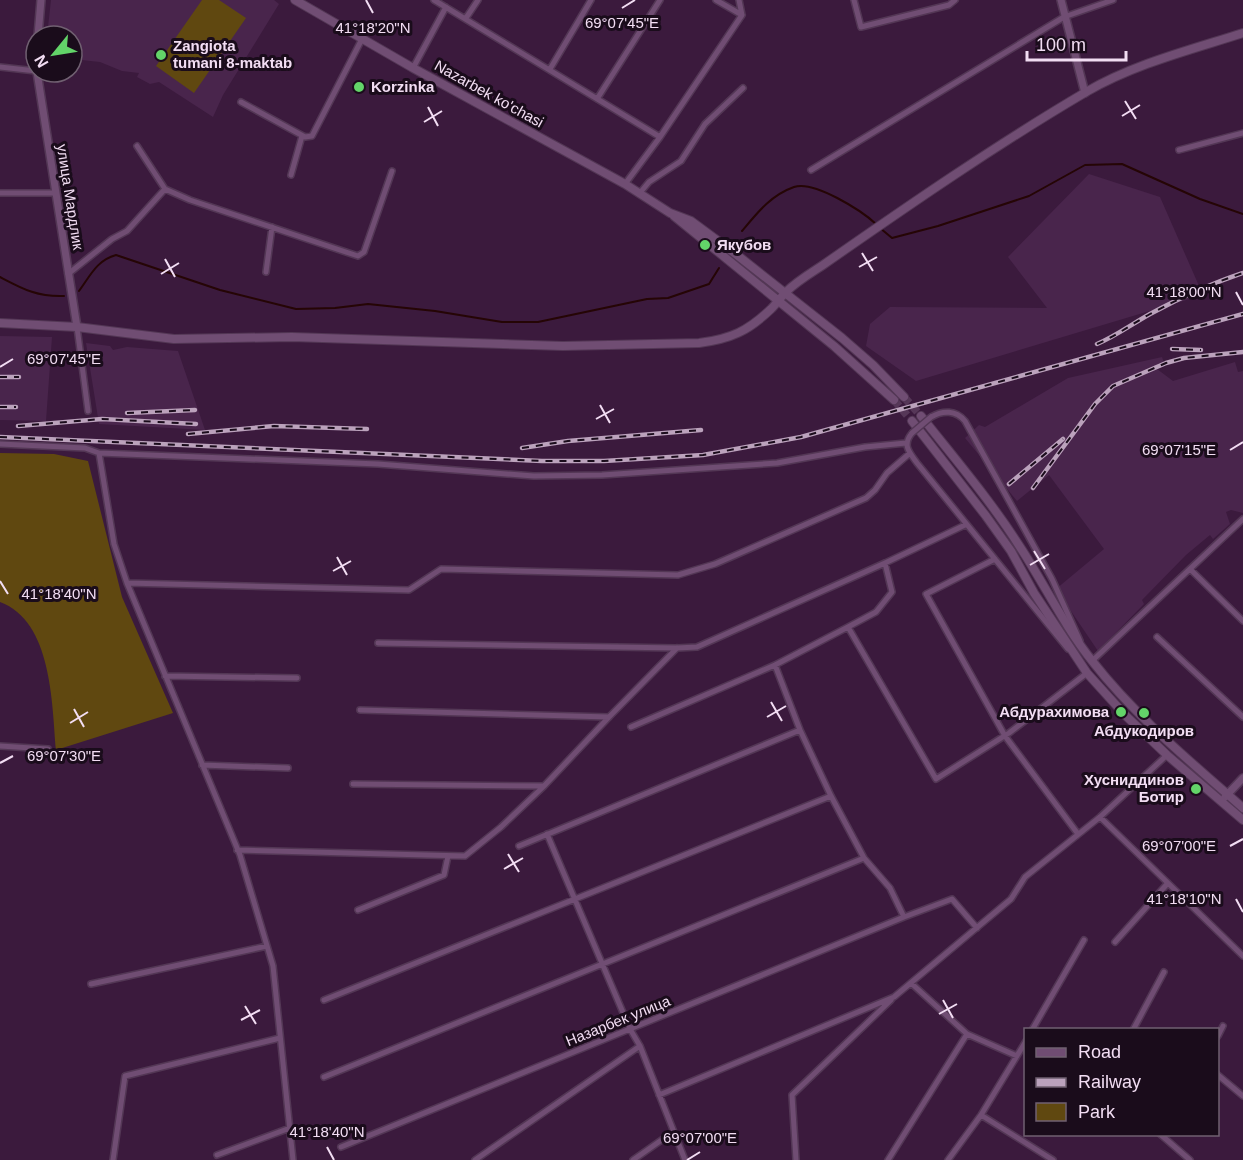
<svg xmlns="http://www.w3.org/2000/svg" width="1243" height="1160" viewBox="0 0 1243 1160" font-family="Arial,sans-serif">
	<rect width="100%" height="100%" fill="#3b1a3d"/>
	<!-- built -->
	<path fill="#49254c" d="M51,0H274L279,4L223,95L213,117L159,82L150,84L137,77L139,73L122,71L100,62L72,59V36H47Z
		M1089,174L1160,197L1203,295L916,381L866,346L870,324L890,307L1047,308L1008,257Z
		M0,336L52,337L46,421L0,420Z
		M86,343L110,346L113,350L127,347L178,351L205,430L99,424Z
		M1162,357L1165,366L1157,369L1173,381L1235,362L1238,372L1243,371V513L1231,510L1226,512L1230,524L1213,539L1210,535L1186,555L1142,600L1144,604L1098,651L1056,589L1104,549L1049,475L1017,501L965,438L979,425L985,427L1068,378Z"/>
	<!-- green -->
	<path fill="#604810" d="M202,0H219L246,18L194,93L156,66Z
		M0,453L54,454L88,461L122,597L173,713L56,750C52,703 52,621 0,602Z"/>
	<g fill="none" stroke-linecap="round" stroke-linejoin="round">
		<!-- stream -->
		<path stroke="#250505" stroke-width="2" d="M880,228L892,238L938,226L1029,196L1085,165L1122,164L1200,199L1243,214
			M742,231C757,213 771,195 794,187C814,180 862,211 876,224
			M0,277C23,289 37,297 64,296
			M79,291C90,276 97,260 116,255L220,290L296,309L335,308L368,304L435,311L502,322H538L647,299L668,298L709,284L719,268"/>
		<!-- secondary-tunnel -->
		<path stroke="#563758" stroke-width="8" stroke-dasharray="8 4" stroke-linecap="butt" d="M904,397L921,416
			M894,400L912,421"/>
		<!-- minor casing -->
		<g stroke="#533755" stroke-width="8">
			<path id="minor" d="M434,0L660,137
				M716,0L742,15
				M854,0L861,27L949,5L955,0
				M466,18L478,0
				M0,67L36,71
				M413,68L446,7
				M550,69L591,0
				M597,99L660,0
				M241,102L305,137L312,136L362,39
				M137,146L165,189L190,200L358,256L364,252L392,171
				M1179,150L1243,133
				M811,170L1064,17L1113,0
				M291,175L302,136
				M625,184L660,137L742,15L739,0
				M0,193H56
				M639,194L649,182L681,161L705,124L743,88
				M266,272L272,227
				M68,274L112,239L127,231L165,189
				M77,327L88,411
				M931,417C943,410 956,410 965,421L1052,579L1080,641
				M912,433C902,445 909,452 917,463L1068,649
				M0,444L85,448L99,453L378,464L534,476L602,475L777,463L865,447L906,443
				M99,453L114,544L127,583L240,855L273,966L293,1160
				M995,559L926,594L1005,736L1078,834
				M1191,570L1243,621
				M127,583L409,590L441,569L678,575L715,564L866,498L875,490L887,473L910,453
				M848,627L936,779L1009,733L1087,673
				M1157,637L1243,717
				M378,643L677,648L697,647L885,563L965,525
				M1092,661L1243,519
				M775,665L800,730L831,796L864,858L890,888L904,917L952,899L977,928
				M165,676L297,678
				M360,710L609,717
				M631,727L775,665L848,627L876,612L892,592L885,563
				M0,746L48,749
				M202,765L288,768
				M353,784L543,786
				M1100,817L1243,956
				M547,834L630,1029L640,1046L685,1160
				M519,846L800,730
				M237,850L465,856L501,827L544,786L609,717L677,648
				M358,910L444,875L448,856
				M1115,942L1168,883
				M911,983L967,1034L1017,1056
				M91,984L267,946
				M324,1000L831,796
				M1032,1030L1084,940
				M1133,1030L1164,972
				M1218,1036L1223,1026
				M1218,1075L1243,1096
				M324,1077L864,858
				M659,1095L894,997L1011,899L1025,877L1100,817L1167,755
				M981,1115L1053,1160
				M1160,1134L1190,1160
				M341,1147L904,917
				M217,1155L290,1128
				M113,1160L125,1076L280,1038
				M475,1160L640,1046
				M633,1160L673,1132
				M796,1160L792,1095L891,1000
				M888,1160L967,1034
				M948,1160L981,1115L1026,1041"/>
		</g>
		<!-- tertiary casing -->
		<g stroke="#533755" stroke-width="10">
			<path id="tertiary" d="M1061,0L1085,93
				M38,36L41,0
				M36,61V69
				M37,72L77,327
				M1225,797L1243,778"/>
		</g>
		<!-- secondary casing -->
		<g stroke="#533755" stroke-width="10">
			<path id="secondary" d="M295,0L413,68L625,184L670,213L691,221L737,255L842,338L873,365L904,397
				M674,216L834,346L894,400
				M0,323L77,327L174,339L292,337L563,346L699,343C731,339 748,331 771,309C777,303 781,297 786,292C797,281 811,273 823,265C909,205 996,145 1086,92C1134,64 1190,50 1243,33
				M921,416C955,459 991,501 1020,547C1045,585 1064,626 1093,662C1136,717 1191,762 1243,808
				M912,421L986,516L1011,551L1034,593L1087,673L1125,715L1167,755L1243,820"/>
		</g>
		<!-- minor -->
		<use href="#minor" stroke="#704d73" stroke-width="5"/>
		<!-- tertiary -->
		<use href="#tertiary" stroke="#704d73" stroke-width="7"/>
		<!-- secondary -->
		<use href="#secondary" stroke="#704d73" stroke-width="8"/>
		<!-- rail casing -->
		<g stroke="#bba2bc" stroke-width="4.5">
			<path id="rail" d="M1097,344C1116,336 1132,324 1150,314C1180,298 1210,284 1243,273
				M1172,349L1201,350
				M0,377H19
				M0,407H16
				M127,413L195,410
				M18,426L102,419L196,424
				M188,434L274,426L367,429
				M0,437L542,461H604L703,455L801,437L1243,314
				M522,448L568,441L701,430
				M1009,484L1063,439
				M1033,488L1095,404L1113,386L1166,363L1184,358L1243,352"/>
		</g>
		<!-- rail -->
		<use href="#rail" stroke="#1a0c1b" stroke-width="2" stroke-dasharray="7" stroke-linecap="butt"/>
		<!-- minor-bridge casing -->
		<g stroke="#533755" stroke-width="8" stroke-linecap="butt">
			<path id="minor-bridge" d="M912,433L931,417"/>
		</g>
		<!-- minor-bridge -->
		<use href="#minor-bridge" stroke="#704d73" stroke-width="5"/>
	</g>
	<!-- ticks -->
	<path fill="none" stroke="#f2ddf3" stroke-width="2" d="M366,0L373,13M622,8L635,0M1125,101L1136,119M428,107L438,126M1122,116L1140,105M424,122L442,111M862,253L873,271M165,259L175,277M859,267L877,257M161,274L179,263M1236,292L1243,305M0,367L13,359M600,405L610,423M596,419L614,409M1230,450L1243,442M1034,551L1045,569M337,557L347,575M1030,565L1049,554M333,571L351,561M0,581L8,594M771,702L782,721M74,709L84,727M767,717L786,706M70,723L88,712M0,763L13,756M1230,846L1243,839M508,854L519,872M504,869L523,858M1236,899L1243,912M943,1000L953,1018M245,1006L256,1024M939,1014L957,1004M241,1020L260,1010M327,1147L334,1160M687,1160L700,1152"/>
	<!-- markers -->
	<g fill="#63d469" stroke="#1a0c1b" stroke-width="2">
		<circle cx="161" cy="55" r="6"/>
		<circle cx="359" cy="87" r="6"/>
		<circle cx="705" cy="245" r="6"/>
		<circle cx="1121" cy="712" r="6"/>
		<circle cx="1144" cy="713" r="6"/>
		<circle cx="1196" cy="789" r="6"/>
	</g>
	<g text-anchor="middle" stroke-width="6" stroke-linejoin="round" paint-order="stroke">
		<!-- poi labels -->
		<g font-size="15" font-weight="bold" fill="#f2ddf3" stroke="#1a0c1b" text-anchor="start">
			<text x="173" y="51">Zangiota<tspan x="173" dy="17">tumani 8-maktab</tspan></text>
			<text x="371" y="92">Korzinka</text>
			<text x="717" y="250">Якубов</text>
			<text x="1109" y="717" text-anchor="end">Абдурахимова</text>
			<text x="1144" y="736" text-anchor="middle">Абдукодиров</text>
			<text x="1184" y="785" text-anchor="end">Хусниддинов<tspan x="1184" dy="17">Ботир</tspan></text>
		</g>
		<!-- street labels -->
		<g font-size="15" fill="#f2ddf3" stroke="#1a0c1b">
			<text transform="translate(489 94) rotate(29)" y="5">Nazarbek ko'chasi</text>
			<text transform="translate(70 197) rotate(81)" y="5">улица Мардлик</text>
			<text transform="translate(618 1021) rotate(-22)" y="5">Назарбек улица</text>
		</g>
	</g>
	<g font-size="15" text-anchor="middle" fill="#f2ddf3" stroke="#1a0c1b" stroke-width="6" stroke-linejoin="round" paint-order="stroke">
		<text x="622" y="28">69°07'45"E</text>
		<text x="373" y="33">41°18'20"N</text>
		<text x="1184" y="297">41°18'00"N</text>
		<text x="64" y="364">69°07'45"E</text>
		<text x="1179" y="455">69°07'15"E</text>
		<text x="59" y="599">41°18'40"N</text>
		<text x="64" y="761">69°07'30"E</text>
		<text x="1179" y="851">69°07'00"E</text>
		<text x="1184" y="904">41°18'10"N</text>
		<text x="327" y="1137">41°18'40"N</text>
		<text x="700" y="1143">69°07'00"E</text>
	</g>
	<!-- legend -->
	<rect x="1024" y="1028" width="195" height="108" fill="#1a0c1b" stroke="#706071" stroke-width="1.5"/>
	<rect x="1036" y="1048" width="30" height="9" fill="#704d73" stroke="#706071" stroke-width="1.5"/>
	<text x="1078" y="1058" font-size="18" fill="#f2ddf3">Road</text>
	<rect x="1036" y="1078" width="30" height="9" fill="#bba2bc" stroke="#706071" stroke-width="1.5"/>
	<text x="1078" y="1088" font-size="18" fill="#f2ddf3">Railway</text>
	<rect x="1036" y="1103" width="30" height="18" fill="#604810" stroke="#706071" stroke-width="1.5"/>
	<text x="1078" y="1118" font-size="18" fill="#f2ddf3">Park</text>
	<!-- north arrow -->
	<g transform="translate(54 54) rotate(240)"><circle r="28" fill="#1a0c1b" stroke="#706071" stroke-width="1.5"/>
	<path d="M0-4.5L10 22L0 15L-10 22Z" fill="#63d469"/>
	<text y="-9" font-size="16" font-weight="bold" text-anchor="middle" fill="#f2ddf3">N</text>
	</g>
	<!-- scale -->
	<path d="M1027 51v9h99v-9" fill="none" stroke="#f2ddf3" stroke-width="3"/>
	<text x="1036" y="51" font-size="18" fill="#f2ddf3" stroke="#1a0c1b" stroke-width="4.5" paint-order="stroke">100 m</text>
</svg>
